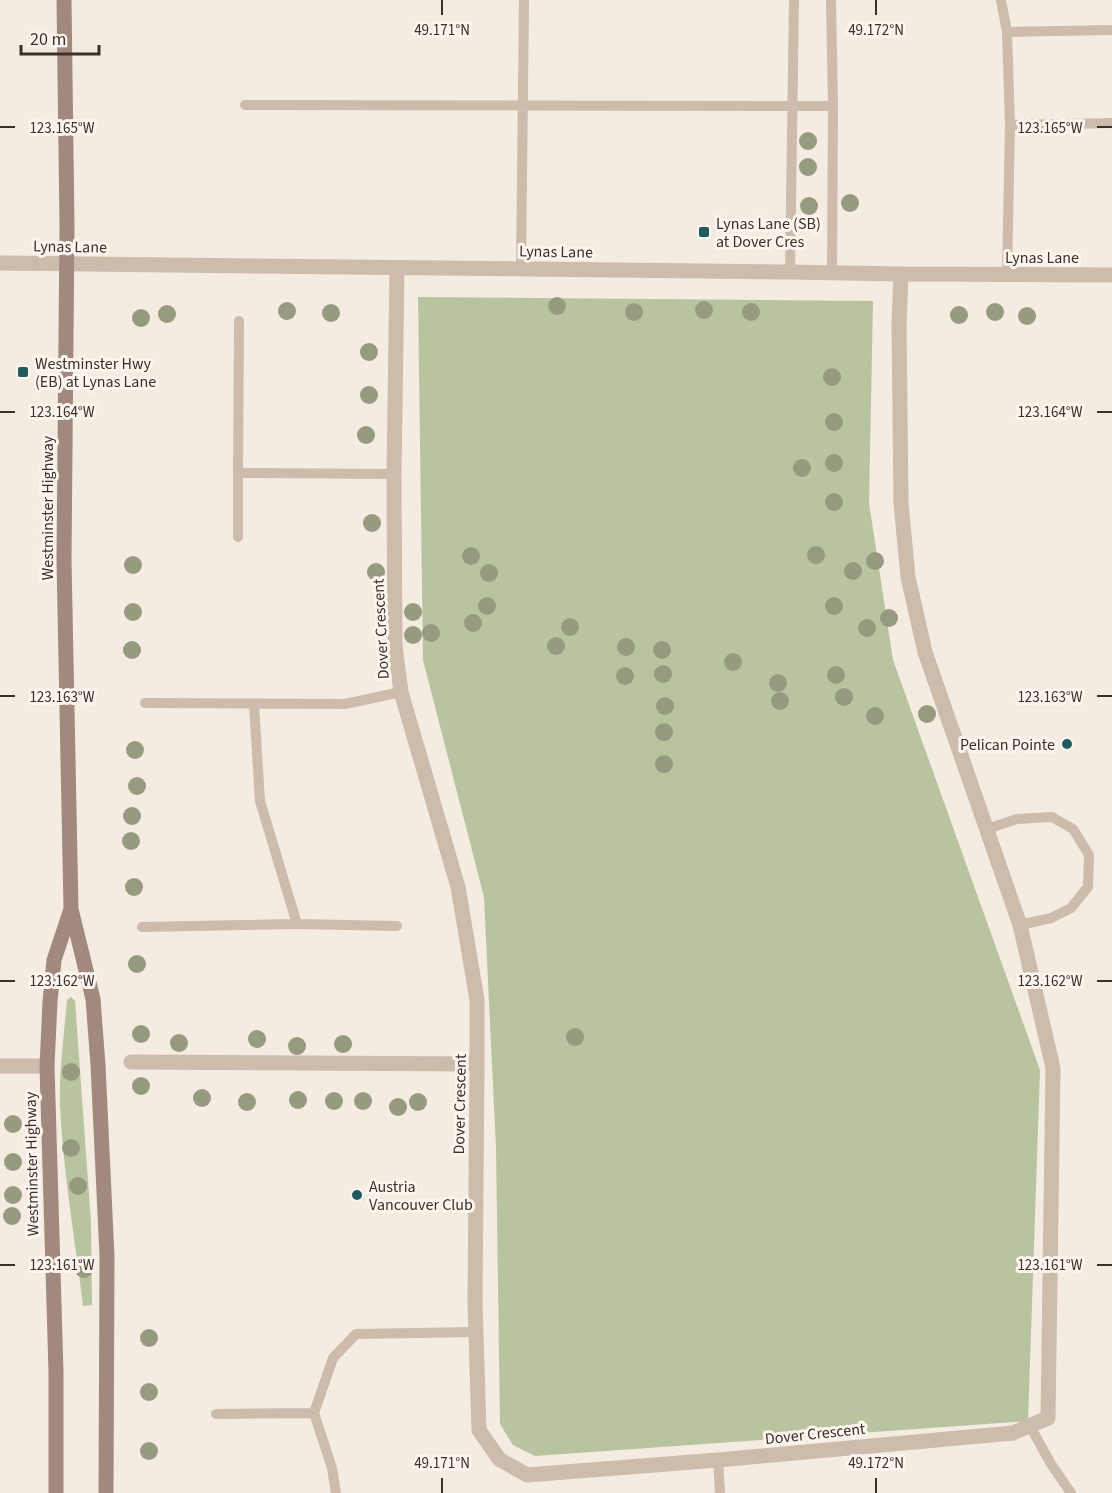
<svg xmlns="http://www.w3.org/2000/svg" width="1112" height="1493" viewBox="0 0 1112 1493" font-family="'Source Sans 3',sans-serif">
	<rect width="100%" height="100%" fill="#f4ebe1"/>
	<!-- green -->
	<path fill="#b8c4a0" d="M418,297L873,301L869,503L893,660L1040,1070L1028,1421L535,1456L513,1445L500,1424L496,1148L484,897L423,660Z
		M71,997L75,1001L91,1222L92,1305L83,1306C75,1239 63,1172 60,1105C59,1071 64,1035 67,1000Z"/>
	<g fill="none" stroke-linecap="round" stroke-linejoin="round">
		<!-- lane -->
		<path stroke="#cdbbac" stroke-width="10" d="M831,0L833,106L832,273
			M1001,0L1007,32
			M245,105L833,106
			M1010,125L1007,32L1112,30
			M521,269L524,0
			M790,272L794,0
			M1007,275L1010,125L1112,123
			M239,321L238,473L394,474
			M238,473V537
			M145,703L345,704L401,692
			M987,829L1017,819L1052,817L1073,829L1089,855L1088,887L1071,908L1051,918L1020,925
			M297,924L397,926
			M142,927L297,924L260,801L254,704
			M216,1414L314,1413
			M1030,1426L1051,1464L1071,1493
			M718,1460L720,1493
			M336,1493L332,1468L314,1413L333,1358L356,1334L476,1332"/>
		<!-- street -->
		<path stroke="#cdbbac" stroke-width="15" d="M0,263L790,272L901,274L1112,275
			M397,268L394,474L395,646L401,692L458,887L477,1000V1064L475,1303L479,1430L499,1459L527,1475L718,1460L1013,1433L1048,1418L1053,1068L1020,925L925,652L908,577L901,503L899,323L901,274
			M131,1062L477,1064
			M0,1066H47"/>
		<!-- secondary -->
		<path stroke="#a18a7d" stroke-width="15" d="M64,0L67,226L64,560L71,909L93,999L98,1065L107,1256L106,1493
			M56,1493V1372L47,1066L50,1002L54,960L71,909"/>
	</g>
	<!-- trees -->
	<g fill="#969b7f">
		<circle cx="808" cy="141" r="9"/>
		<circle cx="808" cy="167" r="9"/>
		<circle cx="850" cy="203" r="9"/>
		<circle cx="809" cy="206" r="9"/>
		<circle cx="557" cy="306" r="9"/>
		<circle cx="704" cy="310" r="9"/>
		<circle cx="287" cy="311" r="9"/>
		<circle cx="634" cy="312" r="9"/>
		<circle cx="751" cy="312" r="9"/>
		<circle cx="995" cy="312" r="9"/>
		<circle cx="331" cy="313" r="9"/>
		<circle cx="167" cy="314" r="9"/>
		<circle cx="959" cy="315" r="9"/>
		<circle cx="1027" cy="316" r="9"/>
		<circle cx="141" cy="318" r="9"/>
		<circle cx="369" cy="352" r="9"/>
		<circle cx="832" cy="377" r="9"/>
		<circle cx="369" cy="395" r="9"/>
		<circle cx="834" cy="422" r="9"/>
		<circle cx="366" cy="435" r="9"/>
		<circle cx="834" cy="463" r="9"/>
		<circle cx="802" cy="468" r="9"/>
		<circle cx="834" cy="502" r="9"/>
		<circle cx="372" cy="523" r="9"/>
		<circle cx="816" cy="555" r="9"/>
		<circle cx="471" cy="556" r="9"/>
		<circle cx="875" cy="561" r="9"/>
		<circle cx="133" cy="565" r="9"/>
		<circle cx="853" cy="571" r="9"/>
		<circle cx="376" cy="572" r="9"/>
		<circle cx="489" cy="573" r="9"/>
		<circle cx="487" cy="606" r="9"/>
		<circle cx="834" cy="606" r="9"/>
		<circle cx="133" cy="612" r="9"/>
		<circle cx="413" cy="612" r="9"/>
		<circle cx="889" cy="618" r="9"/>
		<circle cx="473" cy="623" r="9"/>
		<circle cx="570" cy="627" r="9"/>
		<circle cx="867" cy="628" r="9"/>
		<circle cx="431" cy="633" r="9"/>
		<circle cx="413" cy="635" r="9"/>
		<circle cx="556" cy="646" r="9"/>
		<circle cx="626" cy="647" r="9"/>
		<circle cx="132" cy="650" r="9"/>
		<circle cx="662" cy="650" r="9"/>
		<circle cx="733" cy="662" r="9"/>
		<circle cx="663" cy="674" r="9"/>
		<circle cx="836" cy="675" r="9"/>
		<circle cx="625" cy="676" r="9"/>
		<circle cx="778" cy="683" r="9"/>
		<circle cx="844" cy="697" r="9"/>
		<circle cx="780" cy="701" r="9"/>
		<circle cx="665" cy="706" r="9"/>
		<circle cx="927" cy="714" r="9"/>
		<circle cx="875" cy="716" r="9"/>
		<circle cx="664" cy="732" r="9"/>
		<circle cx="135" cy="750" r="9"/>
		<circle cx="664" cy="764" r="9"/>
		<circle cx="137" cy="786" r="9"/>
		<circle cx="132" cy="816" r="9"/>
		<circle cx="131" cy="841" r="9"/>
		<circle cx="134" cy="887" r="9"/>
		<circle cx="137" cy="964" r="9"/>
		<circle cx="141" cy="1034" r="9"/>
		<circle cx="575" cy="1037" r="9"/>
		<circle cx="257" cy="1039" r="9"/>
		<circle cx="179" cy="1043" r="9"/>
		<circle cx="343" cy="1044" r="9"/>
		<circle cx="297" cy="1046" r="9"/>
		<circle cx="71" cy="1072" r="9"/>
		<circle cx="141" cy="1086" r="9"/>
		<circle cx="202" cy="1098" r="9"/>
		<circle cx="298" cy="1100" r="9"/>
		<circle cx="334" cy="1101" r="9"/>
		<circle cx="363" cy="1101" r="9"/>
		<circle cx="247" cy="1102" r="9"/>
		<circle cx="418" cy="1102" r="9"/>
		<circle cx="398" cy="1107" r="9"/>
		<circle cx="13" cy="1124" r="9"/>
		<circle cx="71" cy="1148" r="9"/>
		<circle cx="13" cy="1162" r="9"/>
		<circle cx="78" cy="1186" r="9"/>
		<circle cx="13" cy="1195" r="9"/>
		<circle cx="12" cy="1216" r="9"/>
		<circle cx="84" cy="1269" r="9"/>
		<circle cx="149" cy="1338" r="9"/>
		<circle cx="149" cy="1392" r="9"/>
		<circle cx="149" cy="1451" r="9"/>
	</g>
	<!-- ticks -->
	<path fill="none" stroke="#3b302b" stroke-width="2" d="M442,0V15M876,0V15M0,127H15M1097,127H1112M0,412H15M1097,412H1112M0,696H15M1097,696H1112M0,981H15M1097,981H1112M0,1265H15M1097,1265H1112M442,1478V1493M876,1478V1493"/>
	<!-- markers -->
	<g fill="#1f5a5e" stroke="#fbf5ee" stroke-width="2">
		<rect x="698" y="226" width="12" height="12" rx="3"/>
		<rect x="17" y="366" width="12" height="12" rx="3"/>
		<circle cx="1067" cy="744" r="6"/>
		<circle cx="357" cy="1195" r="6"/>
	</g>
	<g text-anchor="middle" stroke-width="6" stroke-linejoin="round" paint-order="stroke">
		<!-- poi labels -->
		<g font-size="16" fill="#3b302b" stroke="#fbf5ee" text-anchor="start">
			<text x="716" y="229">Lynas Lane (SB)<tspan x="716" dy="18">at Dover Cres</tspan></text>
			<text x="35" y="369">Westminster Hwy<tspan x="35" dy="18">(EB) at Lynas Lane</tspan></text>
			<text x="1055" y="750" text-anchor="end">Pelican Pointe</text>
			<text x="369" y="1192">Austria<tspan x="369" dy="18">Vancouver Club</tspan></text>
		</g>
		<!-- street labels -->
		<g font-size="16" fill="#3b302b" stroke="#fbf5ee">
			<text transform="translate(70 246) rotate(1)" y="6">Lynas Lane</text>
			<text transform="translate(556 251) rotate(1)" y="6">Lynas Lane</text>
			<text x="1042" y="263">Lynas Lane</text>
			<text transform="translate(47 508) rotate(-90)" y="6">Westminster Highway</text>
			<text transform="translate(380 629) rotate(-93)" y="6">Dover Crescent</text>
			<text transform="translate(459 1104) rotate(-89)" y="6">Dover Crescent</text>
			<text transform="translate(31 1164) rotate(-91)" y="6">Westminster Highway</text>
			<text transform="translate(815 1433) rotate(-6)" y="6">Dover Crescent</text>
		</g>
	</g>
	<g font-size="15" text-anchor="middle" fill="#3b302b" stroke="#fbf5ee" stroke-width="6" stroke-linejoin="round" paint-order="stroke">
		<text x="442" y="35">49.171°N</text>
		<text x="876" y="35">49.172°N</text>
		<text x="1050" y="133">123.165°W</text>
		<text x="62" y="133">123.165°W</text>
		<text x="1050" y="417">123.164°W</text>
		<text x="62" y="417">123.164°W</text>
		<text x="1050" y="702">123.163°W</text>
		<text x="62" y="702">123.163°W</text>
		<text x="1050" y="986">123.162°W</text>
		<text x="62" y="986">123.162°W</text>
		<text x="1050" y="1270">123.161°W</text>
		<text x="62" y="1270">123.161°W</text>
		<text x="442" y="1468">49.171°N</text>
		<text x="876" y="1468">49.172°N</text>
	</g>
	<!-- scale -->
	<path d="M21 45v9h78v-9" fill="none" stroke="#3b302b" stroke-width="3"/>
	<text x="30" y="45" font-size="18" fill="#3b302b" stroke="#fbf5ee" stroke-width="4.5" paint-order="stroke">20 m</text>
</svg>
